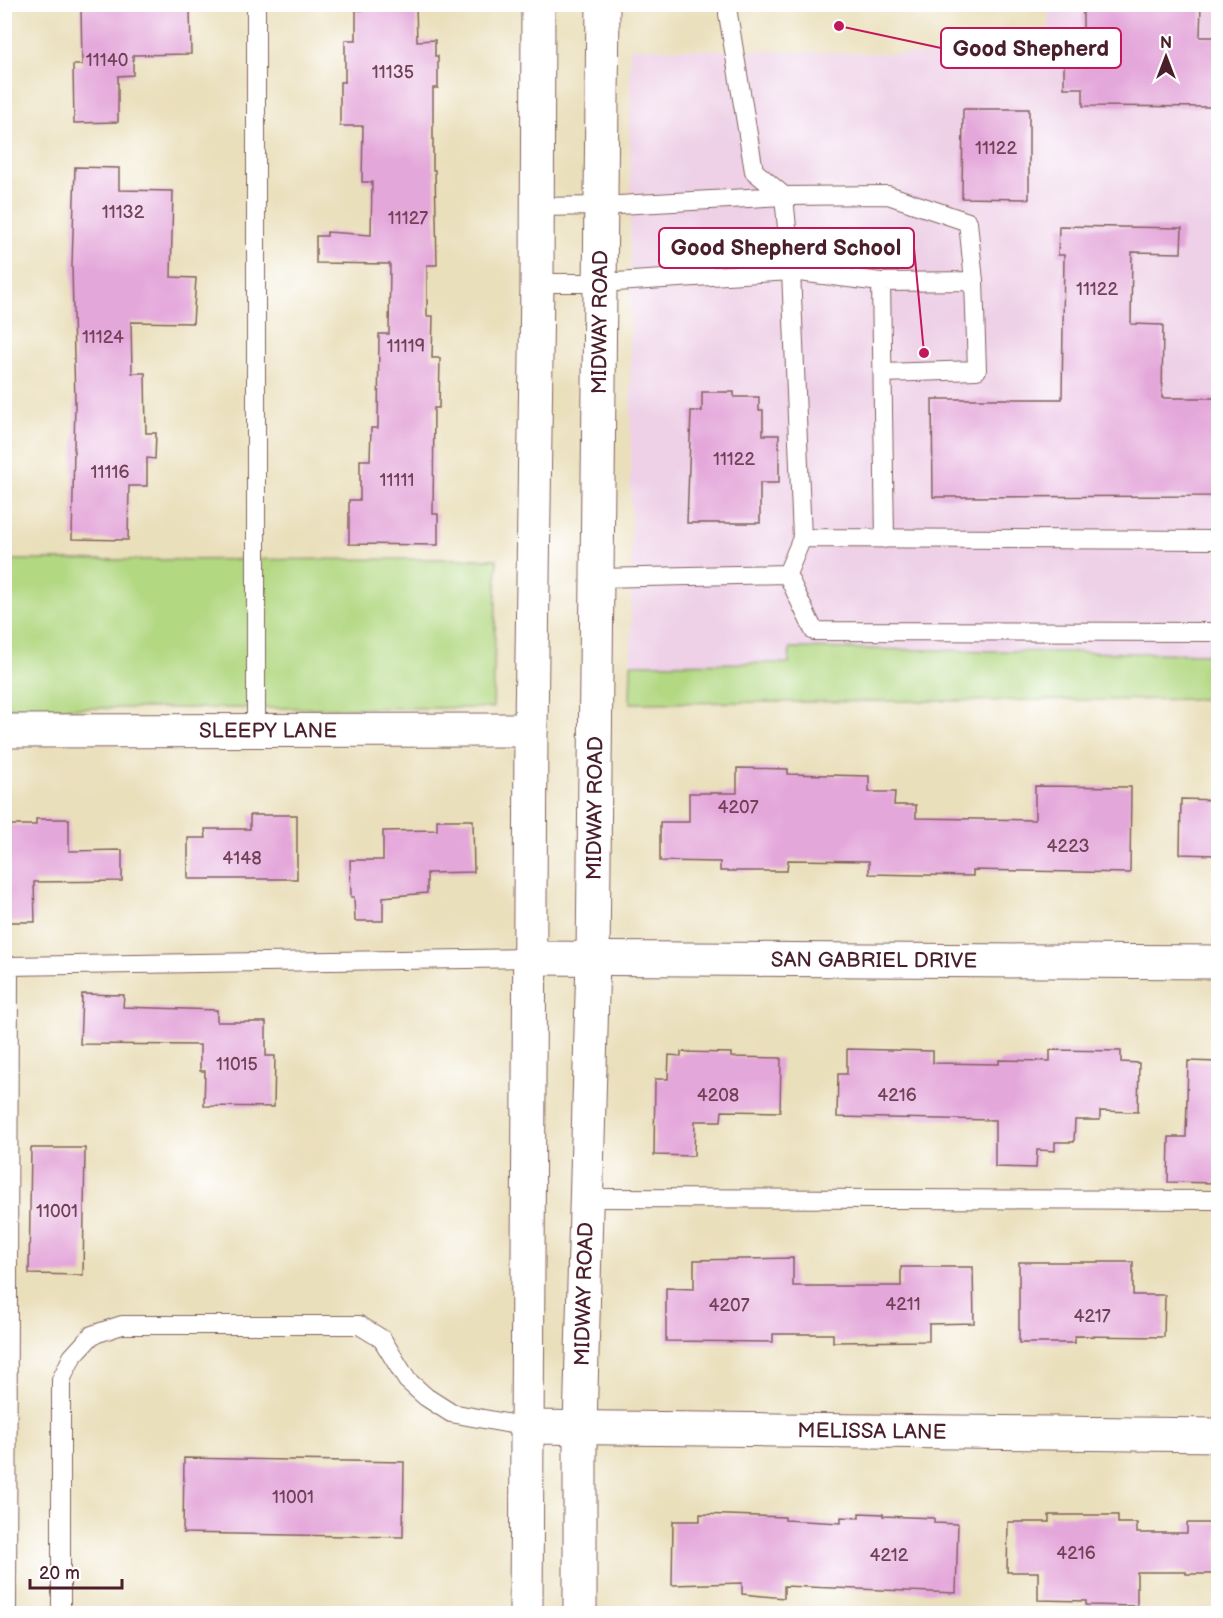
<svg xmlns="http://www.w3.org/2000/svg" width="1223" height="1618" viewBox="0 0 1223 1618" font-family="'Balsamiq Sans',sans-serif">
	<rect width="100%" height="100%" fill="#fff"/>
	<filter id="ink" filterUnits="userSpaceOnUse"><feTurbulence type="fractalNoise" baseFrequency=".0167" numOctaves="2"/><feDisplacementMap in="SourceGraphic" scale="12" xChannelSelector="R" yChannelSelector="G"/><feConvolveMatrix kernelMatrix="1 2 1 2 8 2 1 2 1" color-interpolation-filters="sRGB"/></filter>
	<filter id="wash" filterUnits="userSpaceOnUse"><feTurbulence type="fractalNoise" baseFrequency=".008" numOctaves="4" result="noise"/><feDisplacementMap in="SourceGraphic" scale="24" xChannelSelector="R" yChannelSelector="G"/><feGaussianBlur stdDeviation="1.35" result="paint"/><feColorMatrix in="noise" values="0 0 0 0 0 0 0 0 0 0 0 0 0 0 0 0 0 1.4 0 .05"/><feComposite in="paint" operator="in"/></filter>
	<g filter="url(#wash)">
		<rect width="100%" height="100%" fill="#eadfbb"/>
		<!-- built -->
		<path fill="#eed0e7" d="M1049,5H1218V654L790,648L789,663L631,664L630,48L1048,57Z"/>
		<!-- green -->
		<path fill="#b2d882" stroke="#7e7c56" stroke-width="1.5" d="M497,559L493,708H5L4,560Z
			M790,648L1218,654V699L630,703L631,664L789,663Z"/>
		<g id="blocks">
			<!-- building -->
			<path fill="#e4a7da" d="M1083,4H1201L1200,37H1218V107L1083,106V88H1064V62H1083Z
				M416,5L417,41L435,40V56H438V88H433V170H435L437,265H427V316H433L432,358H440L439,408H434L433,514H438V545L349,544V500H360V460H370L371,428H378L379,334H389L390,264L316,263V236H327V232L371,235L372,182H362L363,126H340V82H345V40H356V10H380V6Z
				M163,6V9H190L191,54L133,55V75L118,76V122L74,123L73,65H82L81,7Z
				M963,109H1029V199L962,198Z
				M75,167L119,168V190L173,191L171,277L196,278L193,323L131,322L132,373H145L146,433H156L155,459L147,458V486H129L128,540L72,539L75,404L72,266Z
				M1059,226L1182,228L1181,253L1132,252L1131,324L1163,325L1162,398H1218V496L933,497L932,399H1062L1064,255H1058Z
				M702,392H734V397H759V410H763V435H779V483H760V523H687L691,411H702Z
				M737,768L788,769V774L869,776V792H895L894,805H916V818L1035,820V786L1131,787L1130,873L973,870V876L869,874V861L788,860L787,871H720V862L660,861V822H689V793H737Z
				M1181,799L1218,800V855L1180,854Z
				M250,815H297V879H188V838H206L205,829H250Z
				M36,819H69V851L122,850V881L34,882L35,922H6L4,825H36Z
				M437,820H473L474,872L427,873V893L383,897V921H355L354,897H351L350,860H383V831L437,830Z
				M82,994L124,995L123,1007L217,1010V1022H266V1056H275L274,1107L204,1106L205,1071H200V1045L80,1044Z
				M847,1049L933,1051V1063L999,1064V1060L1050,1061V1050L1121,1051V1062L1139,1063L1138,1112L1100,1111V1120H1075L1074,1142H1055V1151L1037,1150L1036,1168L995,1167V1120L837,1117L838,1074H847Z
				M681,1052L731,1053V1057L781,1058L780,1112L722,1111L721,1121H695L694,1156L654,1155L655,1079H668L669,1055L681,1056Z
				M1188,1061L1218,1062V1183L1168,1182L1169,1137H1186Z
				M31,1148H85L83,1275L29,1274Z
				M793,1258V1286H901V1267H973L974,1323L929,1324V1341L833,1342V1334H773V1342L666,1341V1288L694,1289V1260Z
				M1019,1262H1133V1295H1165L1164,1337L1075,1336V1343H1019Z
				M184,1458L404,1462L403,1537L183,1533Z
				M859,1513L883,1514V1516L934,1518V1523L958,1524L956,1593L784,1586V1598L742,1594V1583L672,1585L673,1521H700V1514L785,1517V1520L841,1523V1517L859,1518Z
				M1049,1515H1118V1523H1137V1533H1187V1523H1218V1574H1186V1572H1137V1606L1086,1605V1601L1038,1600V1572H1007L1008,1522H1049Z"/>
		</g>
	</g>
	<g filter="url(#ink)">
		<use href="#blocks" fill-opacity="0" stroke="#82625d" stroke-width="1.5"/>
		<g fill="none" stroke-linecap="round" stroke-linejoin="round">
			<!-- service casing -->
			<g stroke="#82625d" stroke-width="20">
				<path id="service" d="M729,4L728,14L754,171L784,196L791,271L802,538
					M537,207L600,206L784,196L888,195L968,222L974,281L881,282L885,539
					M537,283H600L791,271L881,282
					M883,373L977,370L974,281
					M1218,540L802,538L787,574L814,631L1218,632
					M597,578L787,574
					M256,730V4
					M586,1198L1218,1200
					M7,1614L9,966L530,958
					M61,1614V1380L72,1357L92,1335L122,1325H359L382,1339L407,1380L426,1397L451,1413L527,1427"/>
			</g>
			<!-- minor casing -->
			<g stroke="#82625d" stroke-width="35">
				<g id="minor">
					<path id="s1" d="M4,731L531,730"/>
					<path id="s2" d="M530,958L1218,962"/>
					<path id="s3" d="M527,1427L1218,1435"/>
				</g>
			</g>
			<!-- secondary casing -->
			<g stroke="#82625d" stroke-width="35">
				<g id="secondary">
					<path d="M526,1614L531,730L537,283L538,4"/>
					<path id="s4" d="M580,1614V1427L593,959L603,4"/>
				</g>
			</g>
			<!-- service -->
			<use href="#service" stroke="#fff" stroke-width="18"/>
			<!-- minor -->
			<use href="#minor" stroke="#fff" stroke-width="33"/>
			<!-- secondary -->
			<use href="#secondary" stroke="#fff" stroke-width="33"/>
		</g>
	</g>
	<g text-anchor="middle" stroke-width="4.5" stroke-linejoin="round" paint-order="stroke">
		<!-- number labels -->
		<g font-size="18" fill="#704157">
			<text x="107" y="66">11140</text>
			<text x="393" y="78">11135</text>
			<text x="996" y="154">11122</text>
			<text x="123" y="218">11132</text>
			<text x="408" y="224">11127</text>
			<text x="1097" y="295">11122</text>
			<text x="103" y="343">11124</text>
			<text x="406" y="352">11119</text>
			<text x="734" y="465">11122</text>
			<text x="110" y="478">11116</text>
			<text x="397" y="486">11111</text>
			<text x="738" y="813">4207</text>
			<text x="1068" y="852">4223</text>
			<text x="242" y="864">4148</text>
			<text x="237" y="1070">11015</text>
			<text x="718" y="1101">4208</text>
			<text x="897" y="1101">4216</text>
			<text x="57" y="1217">11001</text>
			<text x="903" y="1310">4211</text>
			<text x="729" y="1311">4207</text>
			<text x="1092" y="1322">4217</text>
			<text x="293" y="1503">11001</text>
			<text x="1076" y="1559">4216</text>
			<text x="889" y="1561">4212</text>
		</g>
		<!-- street labels -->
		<g font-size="21" fill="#4a1f2b" stroke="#fff">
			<text dy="7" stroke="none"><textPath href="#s4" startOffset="1292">MIDWAY ROAD</textPath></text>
			<text dy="7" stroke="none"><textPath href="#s1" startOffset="264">SLEEPY LANE</textPath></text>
			<text dy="7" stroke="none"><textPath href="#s4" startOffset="806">MIDWAY ROAD</textPath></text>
			<text dy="7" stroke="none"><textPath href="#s2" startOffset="344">SAN GABRIEL DRIVE</textPath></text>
			<text dy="7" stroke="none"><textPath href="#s4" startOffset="320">MIDWAY ROAD</textPath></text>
			<text dy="7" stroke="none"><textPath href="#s3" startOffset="345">MELISSA LANE</textPath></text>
		</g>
	</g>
	<!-- callouts -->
	<path fill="none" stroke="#c2185b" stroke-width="2" d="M839 26L941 48M924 353L914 248"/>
	<g fill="#c2185b" stroke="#fff" stroke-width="2">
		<circle cx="839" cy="26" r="6"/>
		<circle cx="924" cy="353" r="6"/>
	</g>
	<g fill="#fff" stroke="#c2185b" stroke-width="2">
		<rect x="941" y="28" width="180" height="40" rx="6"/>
		<rect x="659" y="228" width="255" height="40" rx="6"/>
	</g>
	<g font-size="22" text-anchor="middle" font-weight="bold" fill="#4a1f2b">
		<text x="1031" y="56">Good Shepherd</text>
		<text x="786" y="255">Good Shepherd School</text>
	</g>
	<!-- margin -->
	<rect width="1223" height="1618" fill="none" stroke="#fff" stroke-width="24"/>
	<!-- north arrow -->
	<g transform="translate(1166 57)" stroke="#ffffff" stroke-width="4.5" paint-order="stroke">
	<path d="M0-4.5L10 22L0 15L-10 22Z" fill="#4a1f2b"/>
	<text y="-9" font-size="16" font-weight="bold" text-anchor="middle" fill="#4a1f2b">N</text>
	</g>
	<!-- scale -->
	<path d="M30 1579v9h92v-9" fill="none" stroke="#4a1f2b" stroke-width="3"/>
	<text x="39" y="1579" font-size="18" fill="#4a1f2b" stroke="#ffffff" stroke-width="4.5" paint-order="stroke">20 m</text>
</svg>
